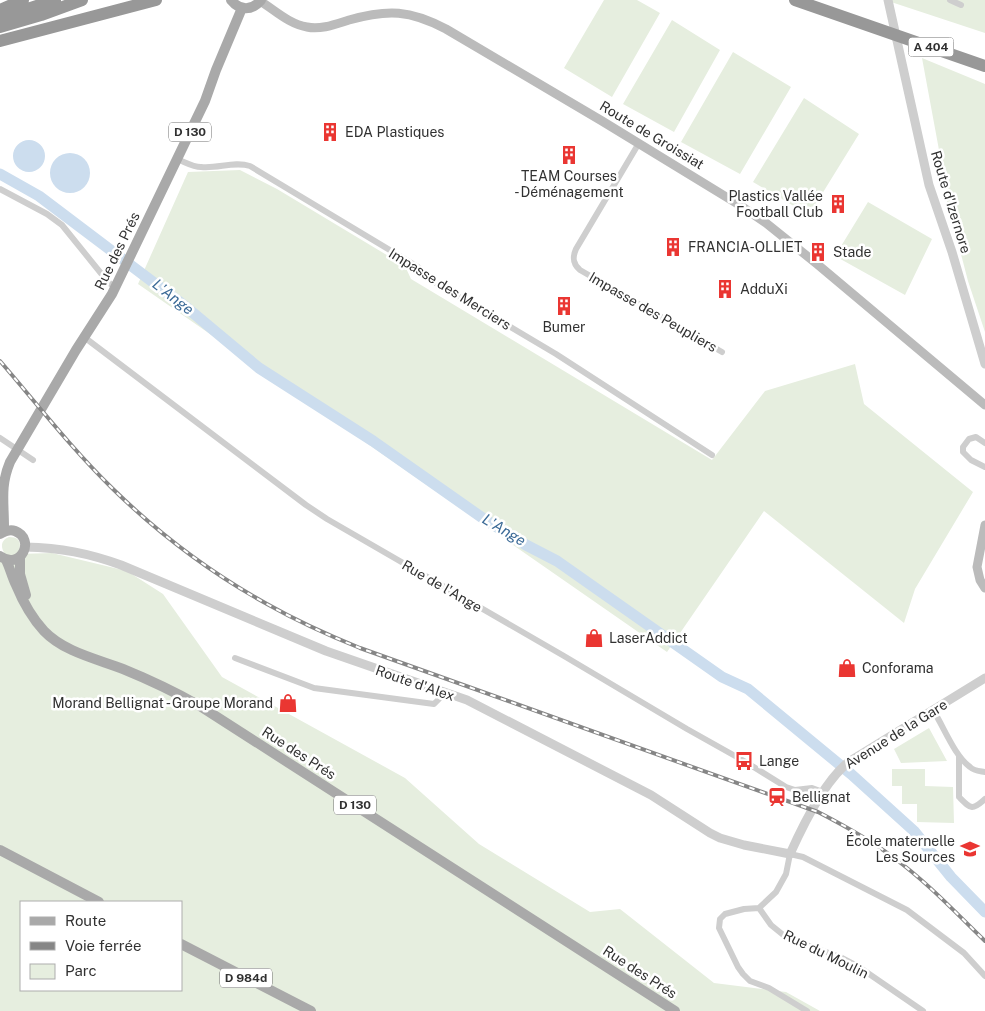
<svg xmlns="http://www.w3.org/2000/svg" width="985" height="1011" viewBox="0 0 985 1011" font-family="'Public Sans',sans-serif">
	<rect width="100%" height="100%" fill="#fff"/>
	<!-- green -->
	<path fill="#e6eedf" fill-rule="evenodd" d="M604,0H637L660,13L612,97L564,68Z
		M885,0H985V33Z
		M672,20L720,50L674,132L623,104Z
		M733,52L791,87L740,174L681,142Z
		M922,58L985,84V332L968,281L950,212L933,152L939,150Z
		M804,98L859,134L809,215L753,182Z
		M240,170L277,189L405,266L411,279L712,460L765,391L855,364L864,404L973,492L915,589L904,623L764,511L667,652L138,284L188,172Z
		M868,202L932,239L905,295L835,256Z
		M9,537C22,537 21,545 18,554L52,553L127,571L163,594L222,677L405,778L479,844L590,912L620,909L714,983L786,992L820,1011H0V554H5C0,547 1,540 9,537ZM21,902H181V990H21Z
		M929,728L947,761L901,763L894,749Z
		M892,769H925V786L953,787L954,823L917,822V804H902V786H892Z"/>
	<!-- water -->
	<path fill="#cde" d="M13 156a16 16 0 1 1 32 0a16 16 0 1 1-32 0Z
		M50 173a20 20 0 1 1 40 0a20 20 0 1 1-40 0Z"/>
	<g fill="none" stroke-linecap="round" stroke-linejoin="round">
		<!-- river -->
		<path stroke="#cde" stroke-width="11" d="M0,174L39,196L186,307L259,368L373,441L484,519L526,545L557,561L722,677L748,689L851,774L914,831L951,877L985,912"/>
		<!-- minor -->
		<path stroke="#cecece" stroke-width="6" d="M950,0L961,5
			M639,143L576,249C572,258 573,264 580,270L722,352
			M177,159C185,162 193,167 201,167C217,169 234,161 250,166L418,267L436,283L556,354L712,455
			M0,189L47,214L62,225L108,282L116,288
			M84,337L306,505L327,519L564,656L687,729L744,761L786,787L795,790L812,788L823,792
			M0,438L33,460
			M985,443L976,437L969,439L963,447V452L971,460L985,467
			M235,658L314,688L434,704L445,693
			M933,710C944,727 954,755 970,767C974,771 980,771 985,772
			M959,756V797C971,809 972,811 985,799
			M759,908L771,925L787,938L840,957L859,967L923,1011
			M807,1011L769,988L750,981L743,974L738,967L719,928L720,919L725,914L744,909L759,908L776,892L786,874L790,854L803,857L907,910L964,953L985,976"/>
		<!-- tertiary -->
		<path stroke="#cecece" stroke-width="9" d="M888,0L929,185L952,252L985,364
			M25,547C61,548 88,553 121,565L326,651L467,700L651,795L710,833L720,838L744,845L790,854C803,825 825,779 850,761L985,678"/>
		<!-- secondary -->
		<path stroke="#bbb" stroke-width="9" d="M260,1C276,11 289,24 307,27C321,30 336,24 349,20C388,9 410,10 446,29L602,121L741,206L766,223L817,264L985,405
			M985,525L977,567L980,580L985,588"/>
		<!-- primary -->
		<path stroke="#a9a9a9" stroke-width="10" d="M231,0C240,11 252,11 261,0
			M3,532L4,527C4,502 0,486 10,462L76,350L112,294L205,101L216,70L242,8
			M0,534C5,531 10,529 15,531C36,539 21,571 0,556
			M20,557V574L26,595
			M6,560C10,568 12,577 16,585C23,602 32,618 44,631C64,652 97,659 123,669C150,680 175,692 200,706L675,1011
			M0,850L99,902
			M181,944L311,1011"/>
		<!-- motorway -->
		<path stroke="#989898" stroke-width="12" d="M795,0L985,66
			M0,10L23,0
			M0,18L55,0
			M0,27L41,15L82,0
			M0,41L156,0"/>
		<!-- rail casing -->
		<g stroke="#868686" stroke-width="4">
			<path id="rail" d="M0,361C37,404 72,449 113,489C159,534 211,573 267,604C297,621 328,635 360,648L818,812C845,826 871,840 894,858C927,882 956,913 985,941"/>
		</g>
		<!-- rail -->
		<use href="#rail" stroke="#fff" stroke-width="2" stroke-dasharray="5.5" stroke-linecap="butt"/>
	</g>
	<!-- icons -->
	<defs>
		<g id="building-bare" transform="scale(1.5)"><path d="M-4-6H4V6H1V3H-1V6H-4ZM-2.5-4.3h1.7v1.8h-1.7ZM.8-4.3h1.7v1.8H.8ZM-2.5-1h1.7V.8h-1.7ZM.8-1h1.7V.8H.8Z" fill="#ea3632" stroke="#fff" stroke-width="2.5" paint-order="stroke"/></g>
		<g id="shop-bare" transform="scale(1.5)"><path d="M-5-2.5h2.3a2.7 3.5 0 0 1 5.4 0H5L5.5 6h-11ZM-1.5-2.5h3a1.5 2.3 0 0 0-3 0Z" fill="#ea3632" stroke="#fff" stroke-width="2.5" paint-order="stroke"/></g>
		<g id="bus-bare" transform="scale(1.5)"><path d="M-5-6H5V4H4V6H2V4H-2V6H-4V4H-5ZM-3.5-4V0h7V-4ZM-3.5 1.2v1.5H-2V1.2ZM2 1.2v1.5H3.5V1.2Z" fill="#ea3632" stroke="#fff" stroke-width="2.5" paint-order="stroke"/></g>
		<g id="station-bare" transform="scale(1.5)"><path d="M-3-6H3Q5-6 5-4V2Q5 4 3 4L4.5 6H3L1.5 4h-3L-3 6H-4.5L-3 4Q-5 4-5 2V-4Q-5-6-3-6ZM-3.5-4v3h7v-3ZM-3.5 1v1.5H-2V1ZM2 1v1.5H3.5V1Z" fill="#ea3632" stroke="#fff" stroke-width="2.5" paint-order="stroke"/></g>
		<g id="school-bare" transform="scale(1.5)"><path d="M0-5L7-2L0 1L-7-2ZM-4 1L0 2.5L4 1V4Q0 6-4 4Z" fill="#ea3632" stroke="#fff" stroke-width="2.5" paint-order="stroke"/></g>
	</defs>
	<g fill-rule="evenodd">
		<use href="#building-bare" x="330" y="132"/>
		<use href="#building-bare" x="569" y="155"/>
		<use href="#building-bare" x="838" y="204"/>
		<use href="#building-bare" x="673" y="247"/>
		<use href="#building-bare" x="818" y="252"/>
		<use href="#building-bare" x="725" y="289"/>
		<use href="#building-bare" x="564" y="306"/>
		<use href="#shop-bare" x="594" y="638"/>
		<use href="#shop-bare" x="847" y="668"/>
		<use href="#shop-bare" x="288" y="703"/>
		<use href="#bus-bare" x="744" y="761"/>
		<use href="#station-bare" x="777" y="797"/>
		<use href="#school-bare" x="970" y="849"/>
	</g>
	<g text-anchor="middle" stroke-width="5" stroke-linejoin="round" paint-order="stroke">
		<!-- shield labels -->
		<g fill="#fff" stroke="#6f6f6f" stroke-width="1">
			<rect x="908.5" y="37.5" width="45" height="19" rx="4"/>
			<rect x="169" y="122.5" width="42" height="19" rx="4"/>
			<rect x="334" y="795.5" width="42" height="19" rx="4"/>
			<rect x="220" y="968.5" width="52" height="19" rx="4"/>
		</g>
		<g font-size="12" font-weight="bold" fill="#313131">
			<text x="931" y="51">A 404</text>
			<text x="190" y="136">D 130</text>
			<text x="355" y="809">D 130</text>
			<text x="246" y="982">D 984d</text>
		</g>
		<!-- poi labels -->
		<g font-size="14" fill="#313131" stroke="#fff" text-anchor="start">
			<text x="345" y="137">EDA Plastiques</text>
			<text x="569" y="181" text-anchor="middle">TEAM Courses<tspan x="569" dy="16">- Déménagement</tspan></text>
			<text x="823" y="201" text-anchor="end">Plastics Vallée<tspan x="823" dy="16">Football Club</tspan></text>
			<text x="688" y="252">FRANCIA-OLLIET</text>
			<text x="833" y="257">Stade</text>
			<text x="740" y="294">AdduXi</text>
			<text x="564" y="332" text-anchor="middle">Bumer</text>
			<text x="609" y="643">LaserAddict</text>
			<text x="862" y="673">Conforama</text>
			<text x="273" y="708" text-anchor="end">Morand Bellignat - Groupe Morand</text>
			<text x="759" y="766">Lange</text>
			<text x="792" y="802">Bellignat</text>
			<text x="955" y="846" text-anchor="end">École maternelle<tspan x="955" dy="16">Les Sources</tspan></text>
		</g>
		<!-- street labels -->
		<g font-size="14" fill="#313131" stroke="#fff">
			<text transform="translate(652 135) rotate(31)" y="5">Route de Groissiat</text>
			<text transform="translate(951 202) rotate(73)" y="5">Route d'Izernore</text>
			<text transform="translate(117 251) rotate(-64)" y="5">Rue des Prés</text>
			<text transform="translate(450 289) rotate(32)" y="5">Impasse des Merciers</text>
			<text transform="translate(653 312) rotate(30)" y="5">Impasse des Peupliers</text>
			<text transform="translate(442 586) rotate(30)" y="5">Rue de l'Ange</text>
			<text transform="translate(415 683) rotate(19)" y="5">Route d'Alex</text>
			<text transform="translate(896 734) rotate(-32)" y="5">Avenue de la Gare</text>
			<text transform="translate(299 753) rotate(33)" y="5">Rue des Prés</text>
			<text transform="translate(826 954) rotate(26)" y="5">Rue du Moulin</text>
			<text transform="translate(640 972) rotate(33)" y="5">Rue des Prés</text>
		</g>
		<!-- water labels -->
		<g font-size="15" font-style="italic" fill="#3c6b97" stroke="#fff">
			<text transform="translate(173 297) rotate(38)" y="5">L'Ange</text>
			<text transform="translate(504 530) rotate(31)" y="5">L'Ange</text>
		</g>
	</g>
	<!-- legend -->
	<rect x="20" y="901" width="162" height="90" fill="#ffffff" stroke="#adadad"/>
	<rect x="30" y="917" width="25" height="8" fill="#a9a9a9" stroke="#adadad"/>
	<text x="65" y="926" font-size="15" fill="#313131">Route</text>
	<rect x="30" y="942" width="25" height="8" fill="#868686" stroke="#adadad"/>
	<text x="65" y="951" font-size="15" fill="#313131">Voie ferrée</text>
	<rect x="30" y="964" width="25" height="15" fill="#e6eedf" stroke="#adadad"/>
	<text x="65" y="976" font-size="15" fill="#313131">Parc</text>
</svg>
